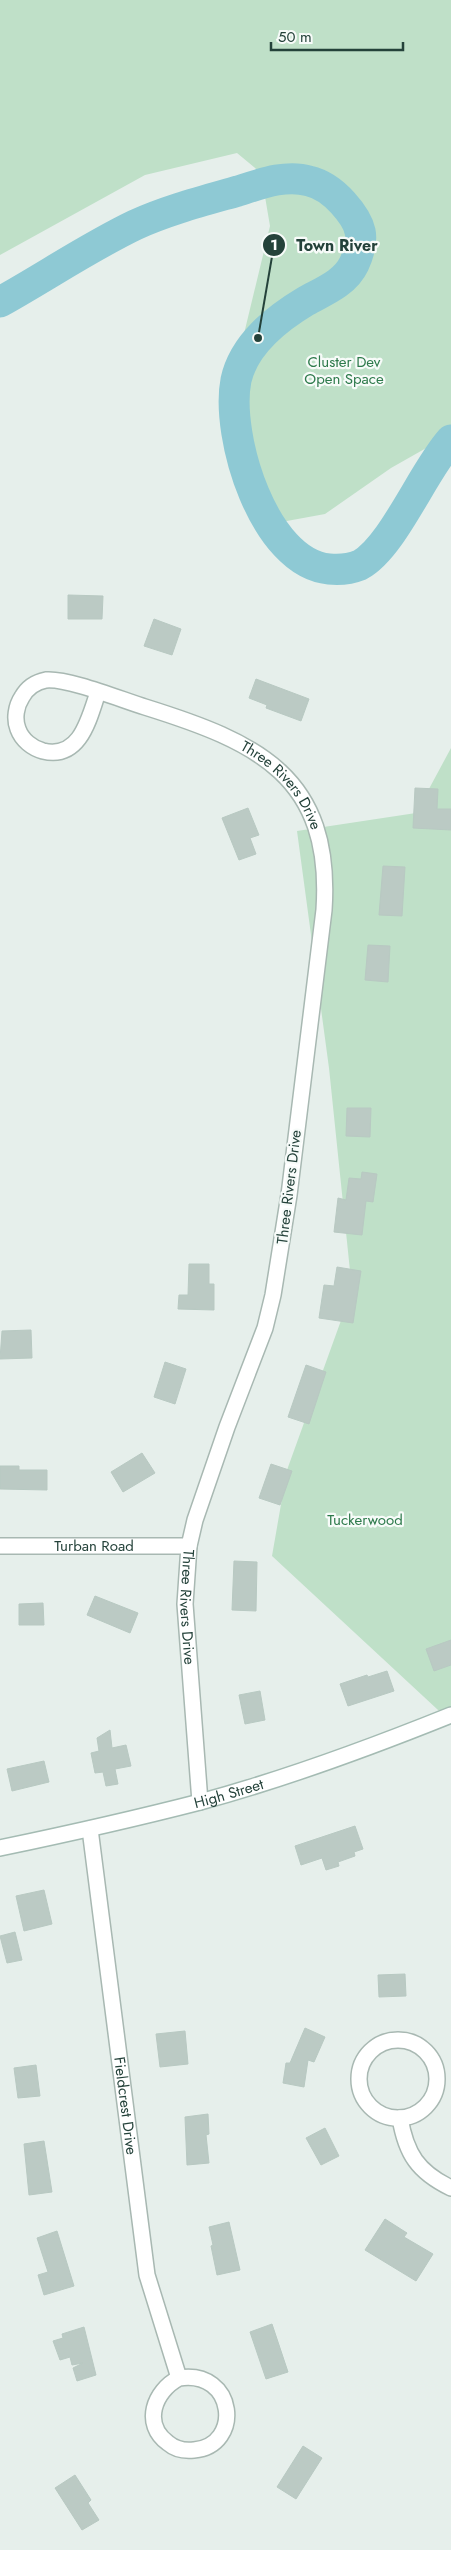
<svg xmlns="http://www.w3.org/2000/svg" width="451" height="2550" viewBox="0 0 451 2550" font-family="Jost,sans-serif">
	<rect width="100%" height="100%" fill="#e6efeb"/>
	<!-- green -->
	<path fill="#bfe0c8" d="M0,0H451V434L391,468L325,514L265,525L237,486L223,421L270,226L261,173L237,153L145,175L0,255Z
		M451,748V1722L272,1556L287,1470L352,1290L329,1068L297,831L416,813Z"/>
	<g fill="none" stroke-linecap="round" stroke-linejoin="round">
		<!-- river -->
		<path stroke="#8ec9d4" stroke-width="31" d="M0,302C45,277 89,247 135,225C168,210 203,201 238,191C260,184 286,174 309,181C322,184 334,193 343,203C362,224 366,238 354,264C345,283 324,291 306,301C276,319 244,344 236,380C225,436 264,563 329,569C339,570 350,569 360,565C393,547 423,471 451,440"/>
	</g>
	<!-- building -->
	<path fill="#bbcac4" stroke="#b8c9c2" d="M68,595L103,596L102,619H68Z
		M154,619L181,629L172,655L144,646Z
		M256,679L309,699L301,721L266,708L267,705L249,698Z
		M415,788L438,789L437,809H451V830L413,828Z
		M248,808L259,835L250,838L256,854L239,860L222,818Z
		M383,866L405,867L402,916L379,915Z
		M368,945L390,946L388,982L365,980Z
		M347,1108H371L370,1137L346,1136Z
		M362,1172L377,1174L373,1202L366,1201L362,1235L334,1232L338,1198L346,1200L349,1178L361,1179Z
		M189,1264H209V1284H214V1310L178,1309L179,1295H188Z
		M337,1267L361,1271L353,1323L319,1318L324,1285L334,1286Z
		M31,1330L32,1358L0,1359L2,1331Z
		M165,1362L186,1369L175,1404L154,1397Z
		M306,1365L326,1372L309,1424L288,1417Z
		M142,1453L155,1473L123,1492L111,1472Z
		M271,1464L292,1471L280,1505L259,1498Z
		M0,1466H19V1470H47V1490L0,1489Z
		M234,1561L257,1562L256,1611L232,1610Z
		M95,1596L138,1613L130,1633L87,1615Z
		M43,1603L44,1625H19V1604Z
		M451,1640V1665L434,1671L426,1649Z
		M387,1671L394,1691L348,1706L340,1684L367,1675L368,1677Z
		M260,1691L265,1720L245,1724L239,1695Z
		M110,1730L112,1748L126,1745L131,1766L115,1769L118,1784L106,1786L103,1772L95,1773L91,1753L99,1751L97,1738Z
		M44,1761L49,1782L12,1791L7,1769Z
		M355,1826L363,1849L354,1852L355,1856L338,1862L339,1866L326,1870L322,1858L301,1865L295,1846Z
		M44,1890L52,1924L24,1931L16,1896Z
		M15,1932L22,1960L7,1963L0,1936Z
		M405,1974L406,1996L379,1997L378,1975Z
		M305,2028L325,2037L314,2062L308,2060L304,2087L283,2083L286,2063H290Z
		M185,2031L188,2064L160,2067L156,2034Z
		M36,2065L40,2096L18,2098L14,2068Z
		M208,2114L209,2134L206,2135L209,2163L187,2165L185,2117Z
		M325,2128L339,2156L321,2165L306,2138Z
		M44,2141L52,2192L29,2195L24,2144Z
		M385,2219L407,2233L404,2237L433,2254L416,2281L365,2250Z
		M229,2222L240,2270L217,2275L211,2246L213,2245L209,2227Z
		M57,2231L74,2286L44,2295L38,2275L48,2272L37,2238Z
		M272,2324L288,2372L266,2379L250,2332Z
		M84,2327L96,2375L77,2381L73,2368L83,2363L72,2365L70,2357L60,2360L53,2341L63,2338L62,2334Z
		M303,2446L322,2458L296,2499L277,2487Z
		M75,2475L91,2500L88,2503L99,2520L82,2530L55,2488Z"/>
	<g fill="none" stroke-linecap="round" stroke-linejoin="round">
		<!-- street casing -->
		<g stroke="#a8b8b2" stroke-width="18">
			<g id="street">
				<path id="s1" d="M98,692C89,719 80,760 43,751C32,748 22,740 18,729C14,719 16,706 22,697C27,688 36,682 46,680C68,678 122,700 145,707C257,742 333,776 324,910L289,1195L273,1295L265,1328L227,1427L195,1520L189,1546L185,1604L200,1802"/>
				<path id="s2" d="M0,1546H189"/>
				<path id="s3" d="M90,1829L147,2275L179,2378C154,2391 142,2424 168,2443C175,2449 185,2451 194,2450C243,2446 236,2369 179,2378"/>
				<circle cx="398" cy="2079" r="39"/>
				<path d="M400,2118C406,2154 418,2172 451,2188"/>
			</g>
		</g>
		<!-- secondary casing -->
		<g stroke="#a4bbb3" stroke-width="18">
			<g id="secondary">
				<path id="s4" d="M0,1848C67,1834 134,1819 200,1802C285,1779 369,1748 451,1715"/>
			</g>
		</g>
		<!-- street -->
		<use href="#street" stroke="#fff" stroke-width="15"/>
		<!-- secondary -->
		<use href="#secondary" stroke="#fff" stroke-width="15"/>
	</g>
	<g text-anchor="middle" stroke-width="4.5" stroke-linejoin="round" paint-order="stroke">
		<!-- park labels -->
		<g font-size="15" fill="#2d7a4b" stroke="#f7fbf9">
			<text x="344" y="367">Cluster Dev<tspan x="344" dy="17">Open Space</tspan></text>
			<text x="365" y="1525">Tuckerwood</text>
		</g>
		<!-- street labels -->
		<g font-size="15" fill="#24423a" stroke="#f7fbf9">
			<text dy="5" stroke="none"><textPath href="#s1" startOffset="454">Three Rivers Drive</textPath></text>
			<text transform="translate(289 1187) rotate(-83)" y="5">Three Rivers Drive</text>
			<text dy="5" stroke="none"><textPath href="#s2" startOffset="94">Turban Road</textPath></text>
			<text dy="5" stroke="none"><textPath href="#s1" startOffset="1308">Three Rivers Drive</textPath></text>
			<text dy="5" stroke="none"><textPath href="#s4" startOffset="235">High Street</textPath></text>
			<text dy="5" stroke="none"><textPath href="#s3" startOffset="279">Fieldcrest Drive</textPath></text>
		</g>
	</g>
	<!-- callouts -->
	<path fill="none" stroke="#24423a" stroke-width="2" d="M258 338L274 245"/>
	<g fill="#24423a" stroke="#f7fbf9" stroke-width="2">
		<circle cx="258" cy="338" r="5"/>
		<circle cx="274" cy="245" r="12"/>
	</g>
	<g font-size="15" text-anchor="middle" font-weight="bold" fill="#fff">
		<text x="274" y="250">1</text>
	</g>
	<g font-size="16" text-anchor="middle" font-weight="bold" fill="#24423a" stroke="#f7fbf9" stroke-width="4.5" stroke-linejoin="round" paint-order="stroke">
		<text x="337" y="251">Town River</text>
	</g>
	<!-- scale -->
	<path d="M271 42v8h132v-8" fill="none" stroke="#24423a" stroke-width="2.5"/>
	<text x="278" y="42" font-size="15" fill="#24423a" stroke="#f7fbf9" stroke-width="4" paint-order="stroke">50 m</text>
</svg>
